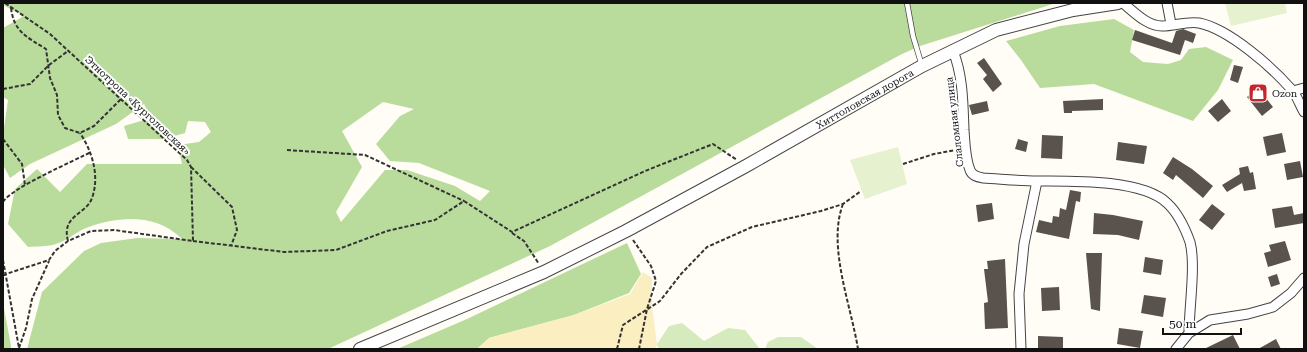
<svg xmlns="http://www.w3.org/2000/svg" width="1307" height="352" viewBox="0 0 1307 352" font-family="'Roboto Serif',serif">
	<rect width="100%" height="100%" fill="#fffdf5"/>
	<!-- green -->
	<path fill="#d5ebbd" d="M682,323L704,341L728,328L745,330L760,349H659L657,344L669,326Z
		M778,337H801L818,349H765L768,342Z"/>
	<!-- forest -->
	<path fill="#b9dc9c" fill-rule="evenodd" d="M3,3H1056L920,46L900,55L550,246L328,349H27L42,292L84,251L101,243L137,238L182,239C156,213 118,216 86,228C76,232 67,241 56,244C47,247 37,246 28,247L8,224L15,189L37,169L60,192L87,164H182L178,145L199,142L211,132L205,122L188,121L185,133L164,139H128L124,126L151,118L144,104L116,124L30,164L10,178L3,165V135L8,100L3,97V28L24,16L3,5ZM383,102L414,109L400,116L376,144L390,161L419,163L490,191L480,201L455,186L407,170H385L341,222L336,212L362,167L342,131Z
		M1114,19L1134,30L1130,52L1143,62L1168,64L1181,60L1189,49L1206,47L1233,60L1218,90L1193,121L1094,84L1040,88L1021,60L1006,41L1060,26Z
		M627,243L641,274L629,293L574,315L489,338L477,349H397L467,319Z
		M3,303L11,346V349H3Z"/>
	<!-- sand -->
	<path fill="#fbeec1" d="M643,272L652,278V306L657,344L656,349H477L489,338L574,315L630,294Z"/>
	<!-- pitch -->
	<path fill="#e6f2cf" d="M1225,3H1285L1287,13L1231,26Z
		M898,147L907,184L865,199L850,160Z"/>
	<!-- building -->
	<path fill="#5a524d" d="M1183,29L1196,34L1193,43L1185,40L1180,55L1132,40L1135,30L1172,43L1176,31Z
		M984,58L1002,84L993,92L983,79L987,75L977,63Z
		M1234,65L1243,67L1238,83L1230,80Z
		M1258,88L1273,107L1262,116L1247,97Z
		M1103,99V110L1072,111V113H1064L1063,101Z
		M1222,99L1231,111L1218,122L1208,111Z
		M987,101L989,111L972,115L969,105Z
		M1282,133L1286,152L1267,156L1263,137Z
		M1042,135L1063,136L1062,159L1041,158Z
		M1018,139L1028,142L1026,152L1015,149Z
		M1118,142L1147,146L1144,164L1116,160Z
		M1173,157L1192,169L1213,186L1203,198L1176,175L1173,180L1163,173Z
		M1300,161L1303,177L1287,180L1284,164Z
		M1248,166L1250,173L1253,172L1256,189L1244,191L1242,183L1227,192L1222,185L1240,174L1239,168Z
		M1070,190L1081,192L1080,202L1076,201L1069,239L1036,232L1039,220L1052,223L1053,216L1059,217L1060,208L1066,210Z
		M992,203L994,219L978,222L976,205Z
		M1212,204L1225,214L1212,230L1199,220Z
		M1292,206L1294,215L1304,213V223L1275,228L1272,209Z
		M1094,213L1113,215L1143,221L1139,240L1118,235L1093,234Z
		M1285,241L1291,260L1268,267L1264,253L1271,251L1269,245Z
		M1086,253H1102L1100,311L1091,309Z
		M1145,257L1163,260L1161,275L1143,272Z
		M1005,259L1008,328L985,329L984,303L988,302L984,269H988L987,261Z
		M1277,274L1280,284L1271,287L1268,277Z
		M1059,287L1060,310L1042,311L1041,288Z
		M1144,295L1166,298L1163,317L1141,313Z
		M1119,328L1143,331L1140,348L1117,344Z
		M1233,335L1240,349H1204Z
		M1038,336L1063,337V349H1038Z
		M1276,339L1281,349H1258Z"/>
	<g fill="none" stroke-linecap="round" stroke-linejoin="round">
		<!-- service casing -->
		<g stroke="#444" stroke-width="6">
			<path id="service" d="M907,3L913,36L922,66"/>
		</g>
		<!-- minor casing -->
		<g stroke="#444" stroke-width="11">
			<path id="minor" d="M1123,3C1134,12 1147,26 1162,26C1175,26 1186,21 1199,23C1229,29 1272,67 1292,90C1297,96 1300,105 1304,112
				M1167,3L1171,24
				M953,51C963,75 963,104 964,130C965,143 965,158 970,170C972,176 978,177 983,178C1001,179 1019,181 1037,181C1071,181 1142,179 1167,203C1178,213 1185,228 1190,242C1196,265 1189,308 1189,333
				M1293,91L1304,88
				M1021,349L1019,294L1024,244L1037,181
				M1176,349L1189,333L1210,320L1248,314L1273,307L1291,293L1304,278"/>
		</g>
		<!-- tertiary casing -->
		<g stroke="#444" stroke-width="14">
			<g id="tertiary">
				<path id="s1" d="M360,349L544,272L626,231L746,166L922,66L996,30L1073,10L1118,3"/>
			</g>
		</g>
		<!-- path -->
		<path stroke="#333" stroke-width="2" stroke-dasharray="4 2" stroke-linecap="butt" d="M11,8C14,32 27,37 46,49L50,78L57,95L58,115L65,128L80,133L94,126L121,99
			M3,89L30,84L49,65L68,51
			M3,139L22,164L25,185
			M287,150L365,155L464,201
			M903,164L934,154L956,150
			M191,167L232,207L237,230L231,246
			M3,202C11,188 74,161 91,152
			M843,204C827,246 851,305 858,349
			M512,233L524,241L539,264
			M633,240L651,266L656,281L647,309L639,349
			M68,241C61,215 86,215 92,198C100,176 92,151 80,133
			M193,241L284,252L336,250L387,231L435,220L464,201L512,232L645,171L713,144L737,160
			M3,260L19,348
			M3,275L49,260L55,251L68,241L91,231L114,230L193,241L191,167L187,160L50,34L5,3
			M19,348L26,328L32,299L49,261
			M617,349L623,325L660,301L681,274L707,247L752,227L821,211L843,204L861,191"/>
		<!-- service -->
		<use href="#service" stroke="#fff" stroke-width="4.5"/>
		<!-- minor -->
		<use href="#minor" stroke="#fff" stroke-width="9"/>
		<!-- tertiary -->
		<use href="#tertiary" stroke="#fff" stroke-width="12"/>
	</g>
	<!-- icons -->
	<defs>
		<g id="shop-square" transform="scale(1)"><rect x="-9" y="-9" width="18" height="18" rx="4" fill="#c4262e" stroke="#fff"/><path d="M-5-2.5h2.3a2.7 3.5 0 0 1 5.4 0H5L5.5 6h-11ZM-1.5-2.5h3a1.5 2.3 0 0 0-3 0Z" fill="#fff"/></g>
	</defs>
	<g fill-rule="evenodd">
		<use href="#shop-square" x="1258" y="93"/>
	</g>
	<g text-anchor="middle" stroke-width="4" stroke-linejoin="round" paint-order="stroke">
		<!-- poi labels -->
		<g font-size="10" fill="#111" stroke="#fff" text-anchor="start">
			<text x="1272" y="97">Ozon</text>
		</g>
		<!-- street labels -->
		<g font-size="10" fill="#111" stroke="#fff">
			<text dy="4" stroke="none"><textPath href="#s1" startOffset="564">Хиттоловская дорога</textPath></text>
			<text transform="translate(138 105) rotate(43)" y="4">Этнотропа «Курголовская»</text>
			<text transform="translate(954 122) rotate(-97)" y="4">Слаломная улица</text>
		</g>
	</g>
	<!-- border -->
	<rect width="1307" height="352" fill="none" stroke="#111111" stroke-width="8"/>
	<!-- scale -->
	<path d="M1163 328v6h78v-6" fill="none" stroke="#111111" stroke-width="2"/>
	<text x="1169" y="328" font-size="12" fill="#111111" stroke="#ffffff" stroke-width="3" paint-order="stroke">50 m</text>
</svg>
